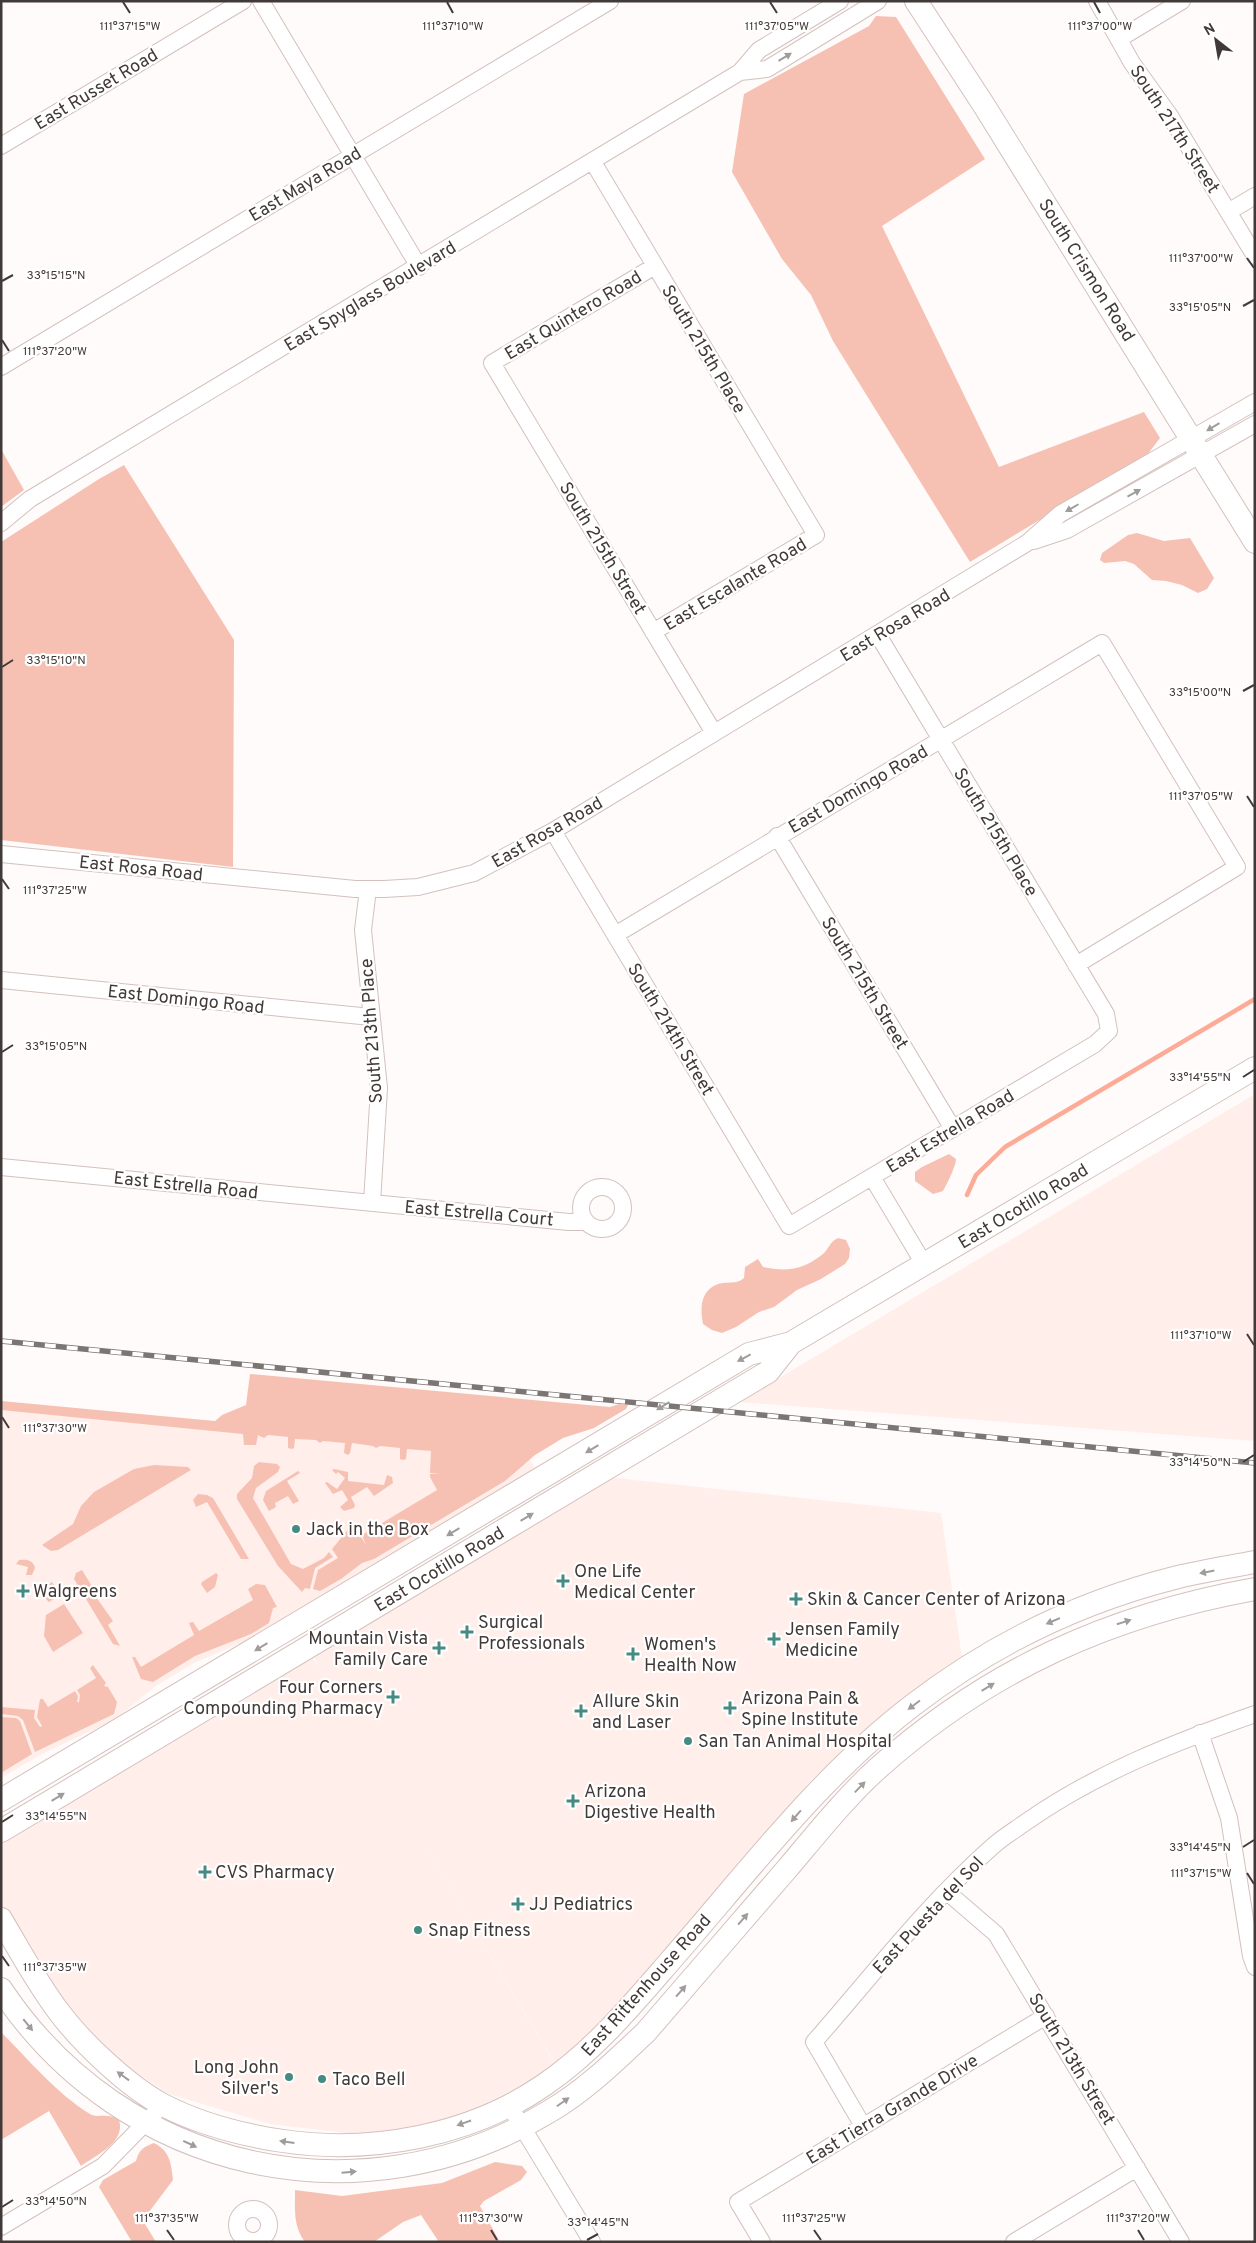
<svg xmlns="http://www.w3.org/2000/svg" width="1256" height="2243" viewBox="0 0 1256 2243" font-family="Overpass,sans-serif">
	<rect width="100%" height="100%" fill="#fefbfa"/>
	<!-- built -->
	<path fill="#ffeeea" d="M1255,1094V1441L739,1402Z
		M1,1410L530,1460L535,1468L252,1638L194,1663L156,1686L114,1720L44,1753L1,1778Z
		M606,1477L941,1513L962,1658L906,1695L812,1779L605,2019L565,2057L555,2063L394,1794L555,2064L538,2076L478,2108L456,2116L406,2128L355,2134L270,2124L169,2094L123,2064L91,2038L43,1976L1,1903V1842L311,1656L319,1667L313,1655Z"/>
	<!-- green -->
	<path fill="#f6c1b3" d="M876,16L896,17L985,159L882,226L999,467L1144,412L1160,438L1147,455L970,562L833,341L811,295L782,259L732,172L744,94L869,26Z
		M1,449L24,490L1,507Z
		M124,465L234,640L233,867L1,840V542L99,479Z
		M1137,533L1164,541L1190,538L1214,578L1207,589L1198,593L1182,585L1166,581L1152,580L1134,564L1125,561L1104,563L1100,560L1102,553L1128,535Z
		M949,1154L956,1159C956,1166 947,1184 943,1191L933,1194L915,1181V1172L922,1167Z
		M838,1238L846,1240L850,1249L849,1258L845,1264L821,1279L797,1290L774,1307L759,1312L736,1327L722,1333L712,1330L703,1324C700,1308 700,1291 718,1284C727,1281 736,1285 744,1278L745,1267L758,1259L763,1267C787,1272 803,1270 823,1254C829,1249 829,1242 838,1238Z
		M250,1374L610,1407L619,1404L628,1405L626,1409L594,1428L563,1438L535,1455L505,1481L374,1559L362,1563L341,1579L320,1591L313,1589L318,1570L338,1558L332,1549L350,1527H355L366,1545L362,1535L437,1490L430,1477V1474H440L430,1473L431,1451L407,1449L406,1459L403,1460L400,1459V1448L380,1446L376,1448L373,1446L352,1443L350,1453L348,1455L344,1453L345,1443L323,1441L320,1443L316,1440L295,1439L294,1448L292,1449L288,1448V1437L268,1435L264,1438L258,1435L256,1445H244L243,1434L1,1410V1401L215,1421L222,1415L246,1405Z
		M259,1462L277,1464L280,1467L278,1472L256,1488L253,1498L291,1564L303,1569L324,1558L329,1552L333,1557L315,1568L310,1589L305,1588L302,1592L278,1566L237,1499V1494L252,1478L254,1466Z
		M154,1465L188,1467L191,1470L58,1550L51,1551L42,1545L73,1524L81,1506L94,1492L134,1469Z
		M334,1469L348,1472V1481L384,1485L387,1475L392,1477L393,1483L374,1496L367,1487L351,1497L355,1505L354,1508L344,1511L340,1507L348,1500L342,1490L333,1494L325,1483L327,1482L337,1489L345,1478L338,1472L336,1474L332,1470Z
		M298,1471L300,1473L287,1481L299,1501L293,1504L288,1496L275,1503L276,1507L269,1511L263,1500L266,1491Z
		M198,1494L207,1495L213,1498L249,1559H241L207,1502L196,1507L193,1500Z
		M19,1560C27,1559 33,1560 35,1568L32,1575H26L28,1567L16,1564Z
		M82,1570L93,1588L91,1590L113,1621L108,1625L120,1646L113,1644L74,1579L76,1573Z
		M216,1573L218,1575L215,1587L207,1593L201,1584L202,1582Z
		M52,1582L60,1595L49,1602L46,1599L48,1585Z
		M256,1584L265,1585L277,1607L273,1608L269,1623L251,1634L195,1656L153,1682L141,1679L132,1657H135L141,1667L194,1635L189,1623L193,1622L199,1631L253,1600L248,1589Z
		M64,1604L83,1633L53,1652L44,1636L46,1615Z
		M93,1665L106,1683L104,1686L108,1687L117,1702L114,1714L35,1752L23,1720L18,1716L1,1714V1707L35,1710L34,1718L40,1727L42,1726L37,1717L40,1699H43L48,1707L75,1691L78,1696L77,1702H79L80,1695L77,1690L96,1678L90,1668Z
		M1,1717L16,1718L20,1721L32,1754L1,1773Z
		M1,2032C30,2061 56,2093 90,2114C98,2119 106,2112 119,2120C126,2142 97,2155 81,2166L49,2111L1,2140Z
		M154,2143C170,2151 171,2163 173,2180L146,2216L145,2224L156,2242H132L99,2187L103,2180L136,2161C139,2150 143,2147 154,2143Z
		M495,2162L522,2166L527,2172L521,2180L484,2201L480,2206L500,2242H439L421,2215L403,2222L374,2242H305C293,2226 295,2210 295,2190L342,2196L442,2183Z"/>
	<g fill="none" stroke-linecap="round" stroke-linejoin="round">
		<!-- stream -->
		<path stroke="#fcab96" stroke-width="4.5" d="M967,1195L976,1175L1005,1147L1255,999"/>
		<!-- street casing -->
		<g stroke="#d3c1bd" stroke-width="18">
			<path id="street" d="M261,1L419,267
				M1097,1L1132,63L1170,116L1255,256
				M1119,39L1182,1
				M740,72L767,69L878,1
				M1,146L243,1
				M593,162L816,535L653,632
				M1228,212L1255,196
				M655,266L492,363L714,733
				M1,367L610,1
				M1,523L30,499L740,72L759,50L840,1
				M1034,541L1067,530L1255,424
				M553,831L789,1226L1095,1044L1109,1031L1106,1014L878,635
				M777,836L953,1129
				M1,854L355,889H384L418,887L474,873L553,831L1027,543L1060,514L1255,402
				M368,889L363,930L379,1088L372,1203
				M615,935L1102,643L1237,867L1076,965
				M1,980L371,1017
				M1,1167L569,1222H586
				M872,1177L924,1264
				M581 1208a21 21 0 1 1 42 0a21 21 0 1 1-42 0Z
				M1200,1733L1229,1818L1251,1956L1255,1967
				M946,1891L996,1934L1181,2242
				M515,2115L592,2242
				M863,2126L814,2042C872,1976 926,1905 993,1846C1003,1837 1015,1830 1026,1822C1096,1773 1175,1742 1255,1714
				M237 2225a16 16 0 1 1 32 0a16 16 0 1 1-32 0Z
				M1,2227L103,2166L155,2113
				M762,2242L738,2202L1046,2016
				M1014,2242L1137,2168"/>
		</g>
		<!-- secondary casing -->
		<g stroke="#d3c1bd" stroke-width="24">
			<path id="secondary" d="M916,1L985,107L1255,542
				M1,1800L749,1354L791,1343L1255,1068
				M1,1831L736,1391L768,1372L791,1343
				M1,1919C20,1951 37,1983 59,2012C83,2044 129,2087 163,2105C200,2124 242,2135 283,2141C371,2154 470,2136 544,2085C594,2051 632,2005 671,1960C748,1872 820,1776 913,1705C991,1645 1082,1601 1178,1577C1203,1571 1229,1567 1255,1562
				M1,1989C123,2173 362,2225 550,2111C586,2090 616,2060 646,2032C693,1978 739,1924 786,1870C815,1836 844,1799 877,1769C988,1670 1110,1615 1255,1589"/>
		</g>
		<!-- street -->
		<use href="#street" stroke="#fff" stroke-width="16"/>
		<!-- secondary -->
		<use href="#secondary" stroke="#fff" stroke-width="22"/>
		<!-- rail casing -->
		<g stroke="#7b7573" stroke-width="5.5">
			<path id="rail" d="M1,1341L1255,1463"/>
		</g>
		<!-- rail -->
		<use href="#rail" stroke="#fff" stroke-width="4" stroke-dasharray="11" stroke-linecap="butt"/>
	</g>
	<!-- one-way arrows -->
	<defs><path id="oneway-solid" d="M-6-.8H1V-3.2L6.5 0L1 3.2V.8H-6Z" transform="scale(1.25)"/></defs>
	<g fill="#a09c9c">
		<use href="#oneway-solid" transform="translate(785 57) rotate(-31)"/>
		<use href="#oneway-solid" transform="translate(1213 427) rotate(149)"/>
		<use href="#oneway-solid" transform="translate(1134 493) rotate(-29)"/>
		<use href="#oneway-solid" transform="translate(1072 508) rotate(150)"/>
		<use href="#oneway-solid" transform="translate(744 1358) rotate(152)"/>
		<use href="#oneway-solid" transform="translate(663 1406) rotate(149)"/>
		<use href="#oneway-solid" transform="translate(592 1449) rotate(149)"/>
		<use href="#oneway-solid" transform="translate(527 1517) rotate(-31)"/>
		<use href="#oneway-solid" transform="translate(453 1532) rotate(149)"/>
		<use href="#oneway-solid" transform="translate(1207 1572) rotate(169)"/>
		<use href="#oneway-solid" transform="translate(1053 1621) rotate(157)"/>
		<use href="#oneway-solid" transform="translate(1124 1622) rotate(-18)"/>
		<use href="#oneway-solid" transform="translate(261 1647) rotate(149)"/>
		<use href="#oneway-solid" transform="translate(988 1687) rotate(-31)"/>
		<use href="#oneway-solid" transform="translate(914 1705) rotate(143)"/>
		<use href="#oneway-solid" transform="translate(860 1787) rotate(-46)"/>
		<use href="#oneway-solid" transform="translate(58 1797) rotate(-31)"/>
		<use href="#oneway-solid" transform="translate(796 1816) rotate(131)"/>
		<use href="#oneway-solid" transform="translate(743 1919) rotate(-49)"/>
		<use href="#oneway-solid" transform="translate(681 1991) rotate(-49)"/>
		<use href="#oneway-solid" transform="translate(28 2025) rotate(51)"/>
		<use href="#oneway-solid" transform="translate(123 2076) rotate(-144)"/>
		<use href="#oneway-solid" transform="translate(563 2102) rotate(-35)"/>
		<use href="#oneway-solid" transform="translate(464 2123) rotate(161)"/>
		<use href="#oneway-solid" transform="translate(287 2142) rotate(-172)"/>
		<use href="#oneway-solid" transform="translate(190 2144) rotate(25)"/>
		<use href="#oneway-solid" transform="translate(349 2172) rotate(-5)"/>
	</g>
	<!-- ticks -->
	<path fill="none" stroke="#423a38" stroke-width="2" d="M123,2L130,13M447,2L453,13M770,2L777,13M1094,2L1100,13M1247,258L1254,268M2,281L13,275M1243,306L1254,300M2,340L9,351M2,667L13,660M1243,691L1254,685M1247,796L1254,807M2,879L9,889M2,1052L13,1045M1243,1077L1254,1070M1247,1334L1254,1345M2,1417L9,1428M1243,1462L1254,1455M2,1822L13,1815M1243,1847L1254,1840M1247,1873L1254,1884M2,1956L9,1966M2,2207L13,2200M167,2230L174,2240M491,2230L497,2240M814,2230L821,2240M1138,2230L1144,2240M587,2240L598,2234"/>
	<!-- markers -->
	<g fill="#458b82" stroke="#fff" stroke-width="2">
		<circle cx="296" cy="1529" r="5"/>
		<path d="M560.5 1573.5h5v5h5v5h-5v5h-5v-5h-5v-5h5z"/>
		<path d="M20.5 1583.5h5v5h5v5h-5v5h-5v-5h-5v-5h5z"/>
		<path d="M793.5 1591.5h5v5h5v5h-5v5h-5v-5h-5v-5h5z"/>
		<path d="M464.5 1624.5h5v5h5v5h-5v5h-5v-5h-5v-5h5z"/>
		<path d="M771.5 1631.5h5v5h5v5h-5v5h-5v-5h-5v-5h5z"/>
		<path d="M436.5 1640.5h5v5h5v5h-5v5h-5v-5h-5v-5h5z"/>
		<path d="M630.5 1646.5h5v5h5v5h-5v5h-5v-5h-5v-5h5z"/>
		<path d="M390.5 1689.5h5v5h5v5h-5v5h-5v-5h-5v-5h5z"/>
		<path d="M727.5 1700.5h5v5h5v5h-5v5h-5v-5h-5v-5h5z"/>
		<path d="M578.5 1703.5h5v5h5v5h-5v5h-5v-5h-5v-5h5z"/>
		<circle cx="688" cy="1741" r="5"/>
		<path d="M570.5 1793.5h5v5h5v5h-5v5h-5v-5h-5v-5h5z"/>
		<path d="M202.5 1864.5h5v5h5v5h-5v5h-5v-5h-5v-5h5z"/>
		<path d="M515.5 1896.5h5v5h5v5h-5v5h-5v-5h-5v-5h5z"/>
		<circle cx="418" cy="1930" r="5"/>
		<circle cx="289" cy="2077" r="5"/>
		<circle cx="322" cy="2079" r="5"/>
	</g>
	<g text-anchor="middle" stroke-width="4.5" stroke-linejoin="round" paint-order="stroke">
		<!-- street labels -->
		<g font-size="18" fill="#423a38" stroke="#fff">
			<text transform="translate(96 89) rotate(-31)" y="6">East Russet Road</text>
			<text transform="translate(1175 129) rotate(57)" y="6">South 217th Street</text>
			<text transform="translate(305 184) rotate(-31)" y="6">East Maya Road</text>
			<text transform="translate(1087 270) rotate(58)" y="6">South Crismon Road</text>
			<text transform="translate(370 296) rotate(-31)" y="6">East Spyglass Boulevard</text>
			<text transform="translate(573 315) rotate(-31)" y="6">East Quintero Road</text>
			<text transform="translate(704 349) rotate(59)" y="6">South 215th Place</text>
			<text transform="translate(603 548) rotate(59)" y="6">South 215th Street</text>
			<text transform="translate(735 584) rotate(-31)" y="6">East Escalante Road</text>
			<text transform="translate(895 625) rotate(-31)" y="6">East Rosa Road</text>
			<text transform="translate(858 789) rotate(-30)" y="6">East Domingo Road</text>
			<text transform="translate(547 832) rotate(-30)" y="6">East Rosa Road</text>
			<text transform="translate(996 832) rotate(59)" y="6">South 215th Place</text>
			<text transform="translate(141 868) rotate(6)" y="6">East Rosa Road</text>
			<text transform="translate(865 983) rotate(59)" y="6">South 215th Street</text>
			<text transform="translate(186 999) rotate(6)" y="6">East Domingo Road</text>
			<text transform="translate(671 1029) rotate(59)" y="6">South 214th Street</text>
			<text transform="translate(371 1031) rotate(-94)" y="6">South 213th Place</text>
			<text transform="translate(950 1131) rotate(-31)" y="6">East Estrella Road</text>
			<text transform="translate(186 1185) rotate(6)" y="6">East Estrella Road</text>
			<text transform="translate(1023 1206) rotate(-31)" y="6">East Ocotillo Road</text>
			<text transform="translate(479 1213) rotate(5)" y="6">East Estrella Court</text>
			<text transform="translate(439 1569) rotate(-31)" y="6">East Ocotillo Road</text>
			<text transform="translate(928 1915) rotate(-47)" y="6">East Puesta del Sol</text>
			<text transform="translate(646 1985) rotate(-48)" y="6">East Rittenhouse Road</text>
			<text transform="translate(1072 2059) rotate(59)" y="6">South 213th Street</text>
			<text transform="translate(892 2109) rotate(-31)" y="6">East Tierra Grande Drive</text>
		</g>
		<!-- poi labels -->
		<g font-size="18" fill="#423a38" stroke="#fff" text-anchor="start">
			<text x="306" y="1535">Jack in the Box</text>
			<text x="574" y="1577">One Life<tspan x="574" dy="21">Medical Center</tspan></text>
			<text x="33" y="1597">Walgreens</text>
			<text x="807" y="1605">Skin &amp; Cancer Center of Arizona</text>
			<text x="478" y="1628">Surgical<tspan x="478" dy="21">Professionals</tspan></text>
			<text x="785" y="1635">Jensen Family<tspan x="785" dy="21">Medicine</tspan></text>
			<text x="428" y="1644" text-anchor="end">Mountain Vista<tspan x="428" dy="21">Family Care</tspan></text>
			<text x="644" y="1650">Women's<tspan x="644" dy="21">Health Now</tspan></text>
			<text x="383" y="1693" text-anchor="end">Four Corners<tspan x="383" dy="21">Compounding Pharmacy</tspan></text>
			<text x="741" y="1704">Arizona Pain &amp;<tspan x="741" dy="21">Spine Institute</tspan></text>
			<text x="592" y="1707">Allure Skin<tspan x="592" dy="21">and Laser</tspan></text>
			<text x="698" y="1747">San Tan Animal Hospital</text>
			<text x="584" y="1797">Arizona<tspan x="584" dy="21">Digestive Health</tspan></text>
			<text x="215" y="1878">CVS Pharmacy</text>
			<text x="529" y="1910">JJ Pediatrics</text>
			<text x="428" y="1936">Snap Fitness</text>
			<text x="279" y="2073" text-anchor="end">Long John<tspan x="279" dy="21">Silver's</tspan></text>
			<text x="332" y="2085">Taco Bell</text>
		</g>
	</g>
	<g font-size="12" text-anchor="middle" fill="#423a38" stroke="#fff" stroke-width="4.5" stroke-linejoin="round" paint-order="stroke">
		<text x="130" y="30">111°37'15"W</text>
		<text x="453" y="30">111°37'10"W</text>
		<text x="777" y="30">111°37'05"W</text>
		<text x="1100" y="30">111°37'00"W</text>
		<text x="1201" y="262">111°37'00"W</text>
		<text x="56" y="279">33°15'15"N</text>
		<text x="1200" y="311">33°15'05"N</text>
		<text x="55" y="355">111°37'20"W</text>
		<text x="56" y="664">33°15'10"N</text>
		<text x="1200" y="696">33°15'00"N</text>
		<text x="1201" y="800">111°37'05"W</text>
		<text x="55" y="894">111°37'25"W</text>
		<text x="56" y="1050">33°15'05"N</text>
		<text x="1200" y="1081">33°14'55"N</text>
		<text x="1201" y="1339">111°37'10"W</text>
		<text x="55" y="1432">111°37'30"W</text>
		<text x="1200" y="1466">33°14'50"N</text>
		<text x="56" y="1820">33°14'55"N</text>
		<text x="1200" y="1851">33°14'45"N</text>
		<text x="1201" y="1877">111°37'15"W</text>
		<text x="55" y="1971">111°37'35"W</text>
		<text x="56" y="2205">33°14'50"N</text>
		<text x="167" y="2222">111°37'35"W</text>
		<text x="491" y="2222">111°37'30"W</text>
		<text x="814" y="2222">111°37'25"W</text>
		<text x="1138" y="2222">111°37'20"W</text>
		<text x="598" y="2226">33°14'45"N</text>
	</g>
	<!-- border -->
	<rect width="1256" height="2243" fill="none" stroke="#423a38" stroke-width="5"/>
	<!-- north arrow -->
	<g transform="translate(1216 40) rotate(329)" stroke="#ffffff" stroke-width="4" paint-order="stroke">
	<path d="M0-4L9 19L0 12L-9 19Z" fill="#423a38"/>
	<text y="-8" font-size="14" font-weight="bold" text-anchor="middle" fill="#423a38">N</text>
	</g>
</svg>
